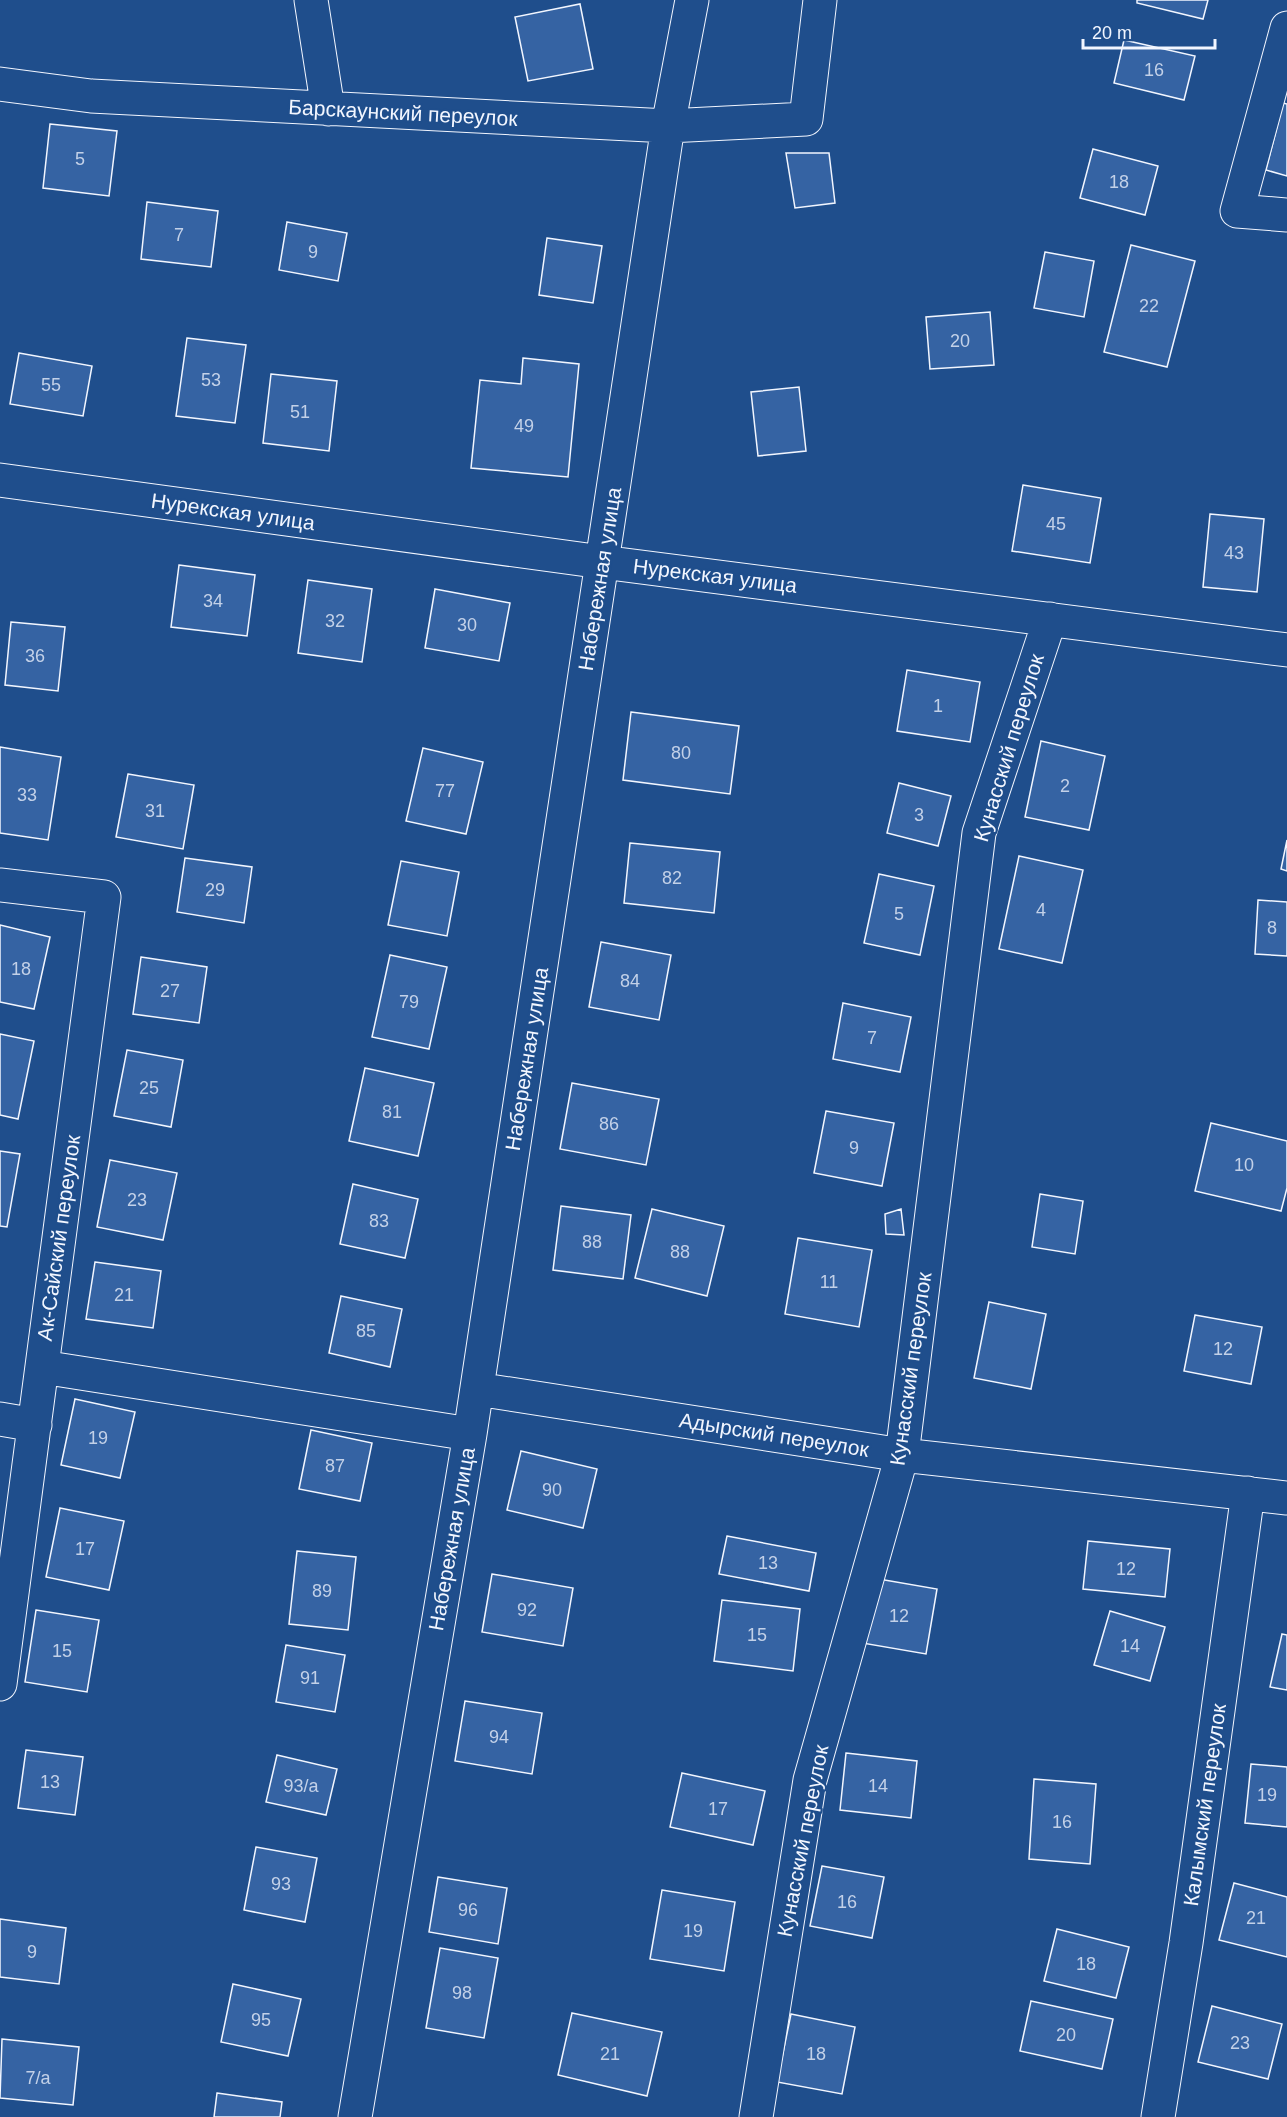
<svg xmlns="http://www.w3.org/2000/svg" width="1287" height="2117" viewBox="0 0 1287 2117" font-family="Arial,sans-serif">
	<rect width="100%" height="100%" fill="#1f4e8c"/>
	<!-- building -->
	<path fill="#3563a3" stroke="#f2f6ff" stroke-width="1.5" d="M1137,0H1208L1203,19L1137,3Z
		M580,4L593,69L528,81L515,17Z
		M1124,40L1195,56L1184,100L1114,83Z
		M1283,103L1287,104V176L1266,170Z
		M50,124L117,131L109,196L43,188Z
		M1093,149L1158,166L1145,215L1080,198Z
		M786,153H829L835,203L795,208Z
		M147,202L218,211L211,267L141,259Z
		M287,222L347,233L338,281L279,270Z
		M547,238L602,246L593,303L539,295Z
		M1131,245L1195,261L1167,367L1104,352Z
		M1045,252L1094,261L1084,317L1034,308Z
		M990,312L994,365L930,369L926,317Z
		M187,338L246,345L235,423L176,416Z
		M19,353L92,366L83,416L10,404Z
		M523,358L579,364L568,477L471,468L480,380L521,384Z
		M271,374L337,381L329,451L263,443Z
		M799,387L806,451L758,456L751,392Z
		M1023,485L1101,498L1090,563L1012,551Z
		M1210,514L1264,519L1257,592L1203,587Z
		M179,565L255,575L247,636L171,627Z
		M308,580L372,589L362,662L298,653Z
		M435,589L510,603L499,661L425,648Z
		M11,622L65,627L58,691L5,685Z
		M907,670L980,682L970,742L897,731Z
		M631,712L739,726L730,794L623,780Z
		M1041,741L1105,756L1089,830L1025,817Z
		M0,747L61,757L48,840L0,833Z
		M423,748L483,762L466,834L406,821Z
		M128,774L194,785L183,849L116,837Z
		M899,783L951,796L938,846L887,833Z
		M1287,840V871L1281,869Z
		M630,843L720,852L714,913L624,903Z
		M1019,856L1083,870L1062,963L999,949Z
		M185,858L252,867L244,923L177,912Z
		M401,861L459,872L447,936L388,925Z
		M879,874L934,886L920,955L864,943Z
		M1258,900L1287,902V956L1255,954Z
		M0,925L50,937L34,1009L0,1002Z
		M601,942L671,955L659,1020L589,1007Z
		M390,955L447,967L429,1049L372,1037Z
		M141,957L207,967L199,1023L133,1014Z
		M843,1003L911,1017L900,1072L833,1059Z
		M0,1034L34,1041L18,1119L0,1115Z
		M127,1050L183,1060L171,1127L114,1116Z
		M365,1068L434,1083L418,1156L349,1141Z
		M572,1083L659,1099L646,1165L560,1149Z
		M826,1111L894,1123L882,1186L814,1173Z
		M1211,1123L1287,1141V1188L1281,1211L1195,1191Z
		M0,1151L20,1154L7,1227L0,1226Z
		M110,1160L177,1173L163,1240L97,1227Z
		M353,1184L418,1199L405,1258L340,1244Z
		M1040,1194L1083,1201L1075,1254L1032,1247Z
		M561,1206L631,1215L623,1279L553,1270Z
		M652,1209L724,1226L707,1296L635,1278Z
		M901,1209L904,1235L886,1234L885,1214Z
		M798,1238L872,1250L859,1327L785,1314Z
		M95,1262L161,1271L153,1328L86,1319Z
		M341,1296L402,1309L390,1367L329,1353Z
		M989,1302L1046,1314L1031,1389L974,1378Z
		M1195,1315L1262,1327L1251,1384L1184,1371Z
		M75,1399L135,1412L120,1478L61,1465Z
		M311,1430L372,1443L360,1501L299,1489Z
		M521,1451L597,1469L583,1528L507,1510Z
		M60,1508L124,1521L109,1590L46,1577Z
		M727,1536L816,1553L809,1591L719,1574Z
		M1088,1541L1170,1549L1165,1597L1083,1589Z
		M297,1551L356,1557L348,1630L289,1624Z
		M492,1574L573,1588L563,1646L482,1632Z
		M873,1578L937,1589L926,1654L862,1643Z
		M722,1600L800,1609L793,1671L714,1661Z
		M36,1610L99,1620L87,1692L25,1682Z
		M1110,1611L1165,1627L1150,1681L1094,1665Z
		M1282,1634L1287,1635V1690L1270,1687Z
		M286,1645L345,1655L335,1712L276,1702Z
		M465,1701L542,1713L532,1774L455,1761Z
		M26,1750L83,1757L75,1815L18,1808Z
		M846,1753L917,1761L911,1818L840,1810Z
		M277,1755L337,1769L326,1815L266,1802Z
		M1251,1764L1287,1767V1827L1245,1823Z
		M682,1773L765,1791L753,1845L670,1827Z
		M1034,1779L1096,1784L1090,1864L1029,1859Z
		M256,1847L317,1858L305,1922L244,1910Z
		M822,1866L884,1877L872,1938L810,1926Z
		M438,1877L507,1888L498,1944L429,1932Z
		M1234,1883L1287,1897V1957L1219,1940Z
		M662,1890L735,1902L724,1971L650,1959Z
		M0,1919L66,1928L59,1984L0,1977Z
		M1057,1929L1129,1947L1116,1998L1044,1981Z
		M440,1948L498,1958L484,2038L426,2028Z
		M233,1984L301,1999L288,2056L221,2042Z
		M1031,2001L1113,2019L1102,2069L1020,2051Z
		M1212,2006L1282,2024L1268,2079L1198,2062Z
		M572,2013L662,2032L647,2096L558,2075Z
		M791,2014L855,2027L842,2094L777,2082Z
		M2,2039L79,2047L73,2105L0,2098Z
		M217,2093L282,2102L280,2117H214Z"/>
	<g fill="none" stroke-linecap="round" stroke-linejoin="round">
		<!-- street casing -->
		<g stroke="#f2f6ff" stroke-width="35">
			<path id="street" d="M311,0L328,109
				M1287,28L1237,211L1287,215
				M0,84L91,96L668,126L806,119L820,0
				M0,480L602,562L1287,650
				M0,885L104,897L0,1684
				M42,1367L470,1434
				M477,1389L902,1455L1287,1498
				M0,1419L35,1425
				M355,2117L470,1434L668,126L692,0
				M756,2117L810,1780L902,1455L979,833L1050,619
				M1158,2117L1186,1943L1248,1493"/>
		</g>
		<!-- street -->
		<use href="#street" stroke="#1f4e8c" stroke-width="33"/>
	</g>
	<g text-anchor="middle" stroke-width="4.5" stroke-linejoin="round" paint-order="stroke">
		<!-- number labels -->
		<g font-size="18" fill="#c3d1e8">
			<text x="1154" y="76">16</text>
			<text x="80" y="165">5</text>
			<text x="1119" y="188">18</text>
			<text x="179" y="241">7</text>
			<text x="313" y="258">9</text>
			<text x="1149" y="312">22</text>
			<text x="960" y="347">20</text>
			<text x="211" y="386">53</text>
			<text x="51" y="391">55</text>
			<text x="300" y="418">51</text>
			<text x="524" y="432">49</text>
			<text x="1056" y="530">45</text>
			<text x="1234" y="559">43</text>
			<text x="213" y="607">34</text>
			<text x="335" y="627">32</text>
			<text x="467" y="631">30</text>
			<text x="35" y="662">36</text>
			<text x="938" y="712">1</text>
			<text x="681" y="759">80</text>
			<text x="1065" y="792">2</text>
			<text x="445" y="797">77</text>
			<text x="27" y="801">33</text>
			<text x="155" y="817">31</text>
			<text x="919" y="821">3</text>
			<text x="672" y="884">82</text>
			<text x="215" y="896">29</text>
			<text x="1041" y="916">4</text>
			<text x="899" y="920">5</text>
			<text x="1272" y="934">8</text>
			<text x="21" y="975">18</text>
			<text x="630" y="987">84</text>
			<text x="170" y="997">27</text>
			<text x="409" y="1008">79</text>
			<text x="872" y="1044">7</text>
			<text x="149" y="1094">25</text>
			<text x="392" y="1118">81</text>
			<text x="609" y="1130">86</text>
			<text x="854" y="1154">9</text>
			<text x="1244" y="1171">10</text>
			<text x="137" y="1206">23</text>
			<text x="379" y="1227">83</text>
			<text x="592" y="1248">88</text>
			<text x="680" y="1258">88</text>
			<text x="829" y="1288">11</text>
			<text x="124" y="1301">21</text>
			<text x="366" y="1337">85</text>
			<text x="1223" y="1355">12</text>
			<text x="98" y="1444">19</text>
			<text x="335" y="1472">87</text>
			<text x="552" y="1496">90</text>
			<text x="85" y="1555">17</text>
			<text x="768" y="1569">13</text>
			<text x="1126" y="1575">12</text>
			<text x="322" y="1597">89</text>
			<text x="527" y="1616">92</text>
			<text x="899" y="1622">12</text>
			<text x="757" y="1641">15</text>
			<text x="1130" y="1652">14</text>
			<text x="62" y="1657">15</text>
			<text x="310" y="1684">91</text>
			<text x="499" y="1743">94</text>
			<text x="50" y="1788">13</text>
			<text x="301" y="1792">93/а</text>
			<text x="878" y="1792">14</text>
			<text x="1267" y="1801">19</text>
			<text x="718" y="1815">17</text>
			<text x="1062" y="1828">16</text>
			<text x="281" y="1890">93</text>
			<text x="847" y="1908">16</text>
			<text x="468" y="1916">96</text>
			<text x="1256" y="1924">21</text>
			<text x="693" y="1937">19</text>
			<text x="32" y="1958">9</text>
			<text x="1086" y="1970">18</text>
			<text x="462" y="1999">98</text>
			<text x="261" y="2026">95</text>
			<text x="1066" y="2041">20</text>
			<text x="1240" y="2049">23</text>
			<text x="610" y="2060">21</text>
			<text x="816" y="2060">18</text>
			<text x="38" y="2084">7/а</text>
		</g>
		<!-- street labels -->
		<g font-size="21" fill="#f2f6ff" stroke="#1f4e8c">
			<text transform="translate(403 113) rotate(3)" y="7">Барскаунский переулок</text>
			<text transform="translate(233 512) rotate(8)" y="7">Нурекская улица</text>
			<text transform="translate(715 576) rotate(7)" y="7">Нурекская улица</text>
			<text transform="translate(600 579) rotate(-81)" y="7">Набережная улица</text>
			<text transform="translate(1009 748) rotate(-73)" y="7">Кунасский переулок</text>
			<text transform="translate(527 1059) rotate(-81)" y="7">Набережная улица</text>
			<text transform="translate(59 1238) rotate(-82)" y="7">Ак-Сайский переулок</text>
			<text transform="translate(911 1369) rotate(-82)" y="7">Кунасский переулок</text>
			<text transform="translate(774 1435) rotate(9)" y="7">Адырский переулок</text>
			<text transform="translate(452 1539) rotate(-80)" y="7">Набережная улица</text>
			<text transform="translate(1205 1805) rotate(-82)" y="7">Калымский переулок</text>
			<text transform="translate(803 1841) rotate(-79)" y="7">Кунасский переулок</text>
		</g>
	</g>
	<!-- scale -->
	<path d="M1083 39v9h132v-9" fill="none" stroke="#f2f6ff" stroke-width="3"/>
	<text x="1092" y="39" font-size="18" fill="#f2f6ff" stroke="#1f4e8c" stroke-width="4.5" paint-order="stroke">20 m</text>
</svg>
